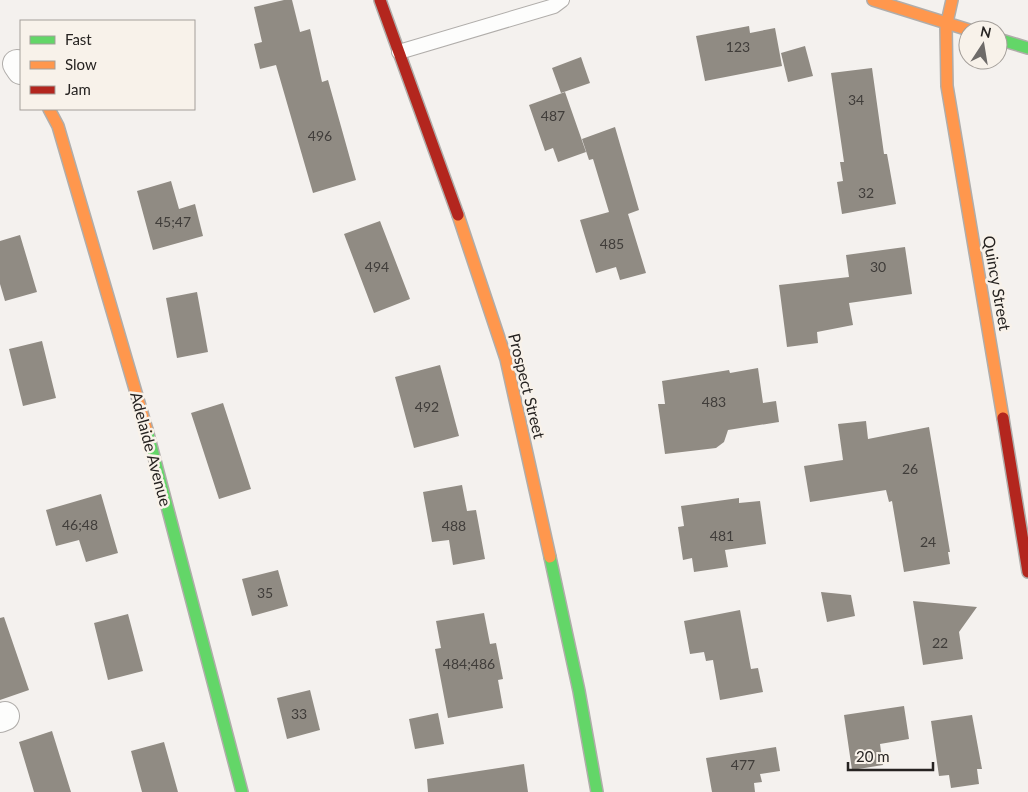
<svg xmlns="http://www.w3.org/2000/svg" width="1028" height="792" viewBox="0 0 1028 792" font-family="Lato,sans-serif">
	<rect width="100%" height="100%" fill="#f4f1ee"/>
	<!-- building -->
	<path fill="#908b83" d="M284,0H292L300,32L310,29L322,82L328,80L356,180L313,193L276,65L260,69L254,44L262,42L254,7Z
		M749,26L750,33L775,28L782,66L705,81L696,36Z
		M805,46L813,76L788,82L781,53Z
		M581,57L590,83L561,93L552,68Z
		M872,68L884,154H887L896,204L842,214L837,182L843,181L840,162H844L831,73Z
		M565,92L586,152L558,162L553,148L545,151L529,105Z
		M615,127L639,210L628,214L646,273L620,280L616,267L596,273L580,220L609,212L593,159L589,160L582,139Z
		M171,181L179,209L195,204L203,236L153,250L137,191Z
		M380,221L410,299L374,313L344,234Z
		M20,235L37,292L5,301L0,284V241Z
		M905,247L912,294L849,303L853,325L817,332L818,343L787,347L779,285L849,277L846,255Z
		M197,292L208,352L177,358L166,298Z
		M42,341L56,398L23,406L9,349Z
		M440,365L459,436L414,448L395,377Z
		M758,368L763,403L776,401L779,422L728,430L724,442L716,448L665,454L658,404H665L662,381L729,370L730,373Z
		M223,403L251,489L219,499L191,413Z
		M866,421L868,439L929,427L950,552H948L950,564L904,572L892,501L889,502L886,490L810,502L804,466L843,460L838,424Z
		M462,485L467,511L476,510L485,559L453,565L449,540L432,542L423,492Z
		M101,494L118,553L86,562L79,540L56,546L46,510Z
		M739,498V503L760,501L766,544L725,550L728,567L694,572L692,558L683,560L678,527L684,526L681,506Z
		M278,570L288,606L252,616L242,579Z
		M821,592L851,595L855,616L827,622Z
		M913,601L977,607L959,632L963,659L923,665Z
		M740,610L751,669L758,668L763,692L720,700L713,660L706,661L704,652L690,654L684,621Z
		M484,613L490,644L496,643L503,679L498,680L503,708L448,718L435,649L441,648L436,621Z
		M128,614L143,671L108,680L94,623Z
		M4,617L29,690L0,700V618Z
		M310,690L320,730L287,739L277,698Z
		M904,706L909,739L880,744L883,765L852,770L844,715Z
		M438,713L444,744L415,749L409,719Z
		M972,715L982,769H977L979,784L951,788L949,775L939,776L931,721Z
		M52,731L71,792H34L19,742Z
		M164,742L178,792H142L131,751Z
		M776,747L780,771L760,774L762,782L754,783L755,792H712L706,758Z
		M524,764L528,792H428L427,779Z"/>
	<g fill="none" stroke-linecap="round" stroke-linejoin="round">
		<!-- lane casing -->
		<g stroke="#b0adaa" stroke-width="16">
			<path id="lane" d="M399,52L554,6L562,0"/>
		</g>
		<!-- street casing -->
		<g stroke="#b0adaa" stroke-width="30">
			<path id="street" d="M17,64L21,70
				M0,718L5,716"/>
		</g>
		<!-- fast casing -->
		<g stroke="#b0adaa" stroke-width="14">
			<path id="fast" d="M998,39L1028,48
				M147,430L242,792
				M550,557L579,691L597,792"/>
		</g>
		<!-- slow casing -->
		<g stroke="#b0adaa" stroke-width="14">
			<path id="slow" d="M873,0L969,30
				M952,0L946,27L947,86L1003,418
				M49,109L58,126L147,430
				M458,215L506,359L550,557"/>
		</g>
		<!-- jam casing -->
		<g stroke="#b0adaa" stroke-width="14">
			<path id="jam" d="M380,0L458,215
				M1003,418L1028,572"/>
		</g>
		<!-- lane -->
		<use href="#lane" stroke="#fdfdfc" stroke-width="14"/>
		<!-- street -->
		<use href="#street" stroke="#fdfdfc" stroke-width="28"/>
		<!-- fast -->
		<use href="#fast" stroke="#63d668" stroke-width="11"/>
		<!-- slow -->
		<use href="#slow" stroke="#ff974d" stroke-width="11"/>
		<!-- jam -->
		<use href="#jam" stroke="#b3261e" stroke-width="11"/>
	</g>
	<g text-anchor="middle" stroke-width="5" stroke-linejoin="round" paint-order="stroke">
		<!-- number labels -->
		<g font-size="14" fill="#403d3a">
			<text x="738" y="52">123</text>
			<text x="856" y="105">34</text>
			<text x="553" y="121">487</text>
			<text x="320" y="141">496</text>
			<text x="866" y="198">32</text>
			<text x="173" y="227">45;47</text>
			<text x="612" y="249">485</text>
			<text x="377" y="272">494</text>
			<text x="878" y="272">30</text>
			<text x="714" y="407">483</text>
			<text x="427" y="412">492</text>
			<text x="910" y="474">26</text>
			<text x="80" y="530">46;48</text>
			<text x="454" y="531">488</text>
			<text x="722" y="541">481</text>
			<text x="928" y="547">24</text>
			<text x="265" y="598">35</text>
			<text x="940" y="648">22</text>
			<text x="469" y="669">484;486</text>
			<text x="299" y="719">33</text>
			<text x="743" y="770">477</text>
		</g>
		<!-- street labels -->
		<g font-size="16" fill="#262321" stroke="#f8f2ea">
			<text transform="translate(997 283) rotate(80)" y="6">Quincy Street</text>
			<text transform="translate(527 386) rotate(76)" y="6">Prospect Street</text>
			<text transform="translate(151 449) rotate(75)" y="6">Adelaide Avenue</text>
		</g>
	</g>
	<!-- legend -->
	<rect x="20" y="20" width="175" height="90" fill="#f8f2ea" stroke="#a49f9a"/>
	<rect x="30" y="36" width="25" height="8" fill="#63d668" stroke="#a49f9a"/>
	<text x="65" y="45" font-size="15" fill="#262321">Fast</text>
	<rect x="30" y="61" width="25" height="8" fill="#ff974d" stroke="#a49f9a"/>
	<text x="65" y="70" font-size="15" fill="#262321">Slow</text>
	<rect x="30" y="86" width="25" height="8" fill="#b3261e" stroke="#a49f9a"/>
	<text x="65" y="95" font-size="15" fill="#262321">Jam</text>
	<!-- north arrow -->
	<g transform="translate(983 45) rotate(12)"><circle r="24" fill="#f8f2ea" stroke="#a49f9a"/>
	<path d="M0-4L9 19L0 12L-9 19Z" fill="#6e6b69"/>
	<text y="-8" font-size="14" font-weight="bold" text-anchor="middle" fill="#262321">N</text>
	</g>
	<!-- scale -->
	<path d="M848 762v8h85v-8" fill="none" stroke="#262321" stroke-width="2.5"/>
	<text x="856" y="762" font-size="15" fill="#262321" stroke="#f8f2ea" stroke-width="4" paint-order="stroke">20 m</text>
</svg>
